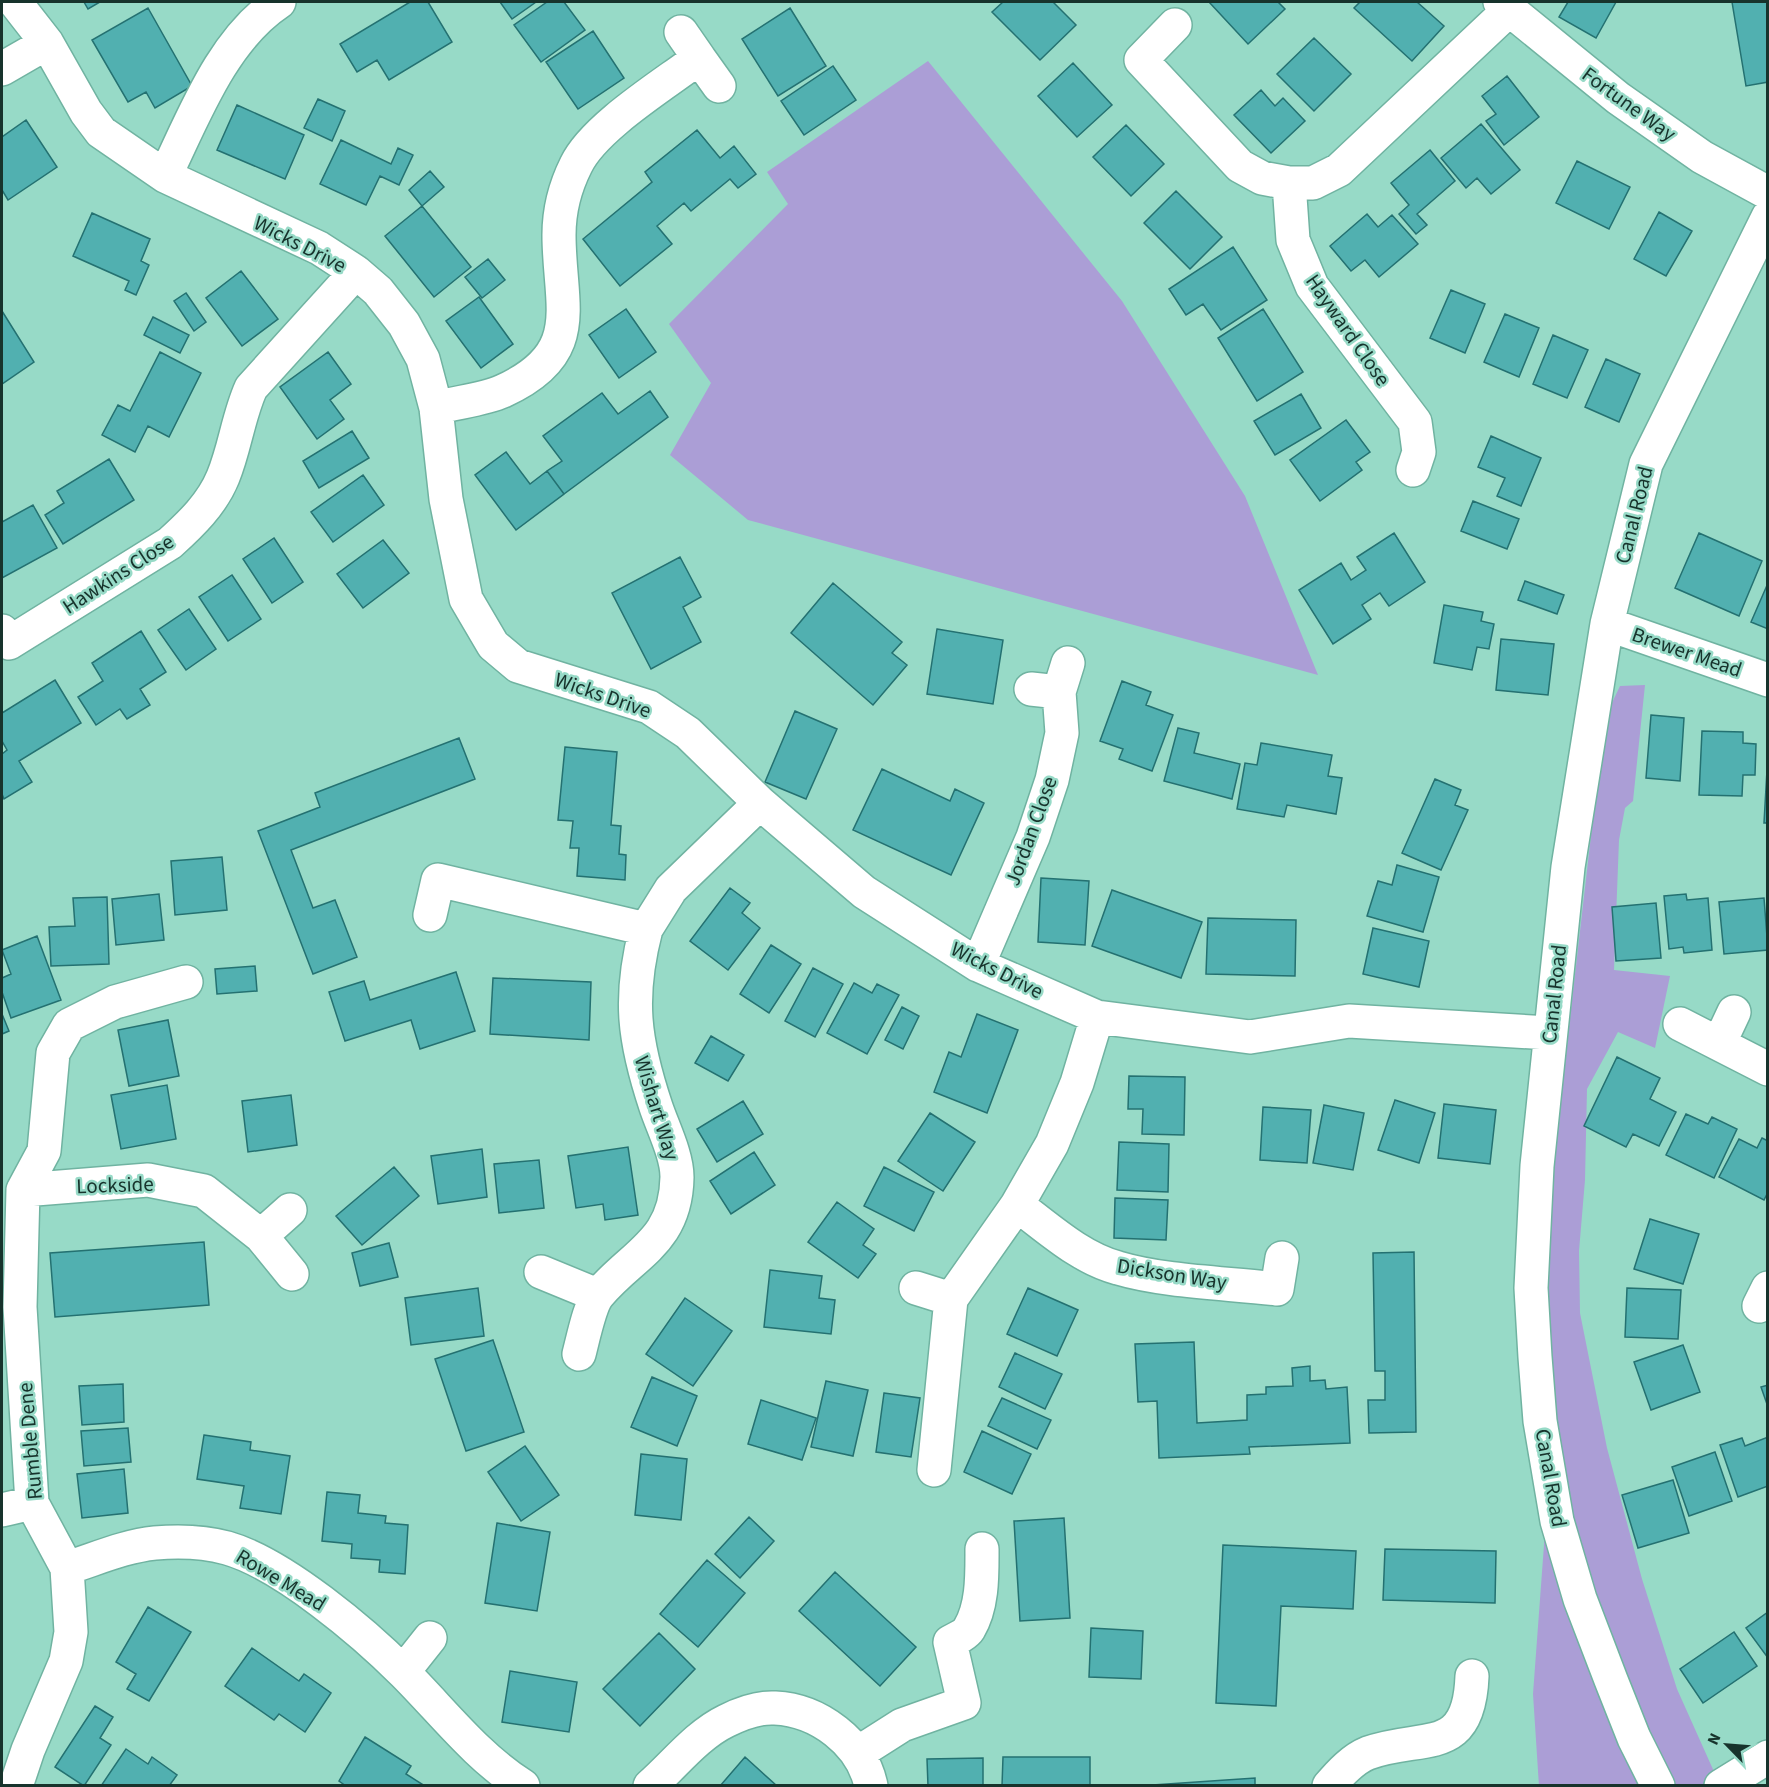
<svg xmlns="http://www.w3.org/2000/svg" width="1769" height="1787" viewBox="0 0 1769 1787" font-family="'Source Sans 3',sans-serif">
	<rect width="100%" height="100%" fill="#97dac7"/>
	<!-- green -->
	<path fill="#ab9ed6" d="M928,61L1122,301L1245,496L1318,675L748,520L670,455L711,383L669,324L788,204L767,172Z
		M1645,685L1633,801L1625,808L1619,840L1614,970L1670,976L1655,1048L1618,1032L1587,1089L1585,1180L1579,1251L1580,1313L1607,1448L1642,1579L1677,1689L1720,1785L1539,1786L1533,1694L1544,1545L1551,1184L1599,766L1611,705L1620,686Z"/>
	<!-- building -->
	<path fill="#51b0b0" stroke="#247171" stroke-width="1.5" d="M84,2H100L88,9Z
		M410,2H428L452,42L389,80L377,60L357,72L340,44Z
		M500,2H536L512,19Z
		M547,2H564L585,30L541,62L514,25Z
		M1003,2H1053L1076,25L1040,60L992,12Z
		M1209,2H1278L1285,9L1248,44Z
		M1360,2H1417L1444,26L1412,61L1354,8Z
		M1568,2H1616L1596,38L1559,17Z
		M1732,2H1768V82L1746,86Z
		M148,8L192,86L155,108L146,92L128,102L92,40Z
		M790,8L826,66L778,96L742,39Z
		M593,31L624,78L578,109L546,62Z
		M1314,38L1351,74L1314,111L1277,74Z
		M1073,63L1112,105L1077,137L1038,96Z
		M833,66L856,100L804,135L781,101Z
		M1507,76L1539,117L1504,145L1486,121L1496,114L1482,96Z
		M1261,90L1275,106L1283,98L1305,121L1271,153L1234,115Z
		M318,99L345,111L332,141L304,128Z
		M237,105L304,135L285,179L217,150Z
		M26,120L57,167L8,200L2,190V137Z
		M1481,124L1520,170L1491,194L1477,178L1466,188L1441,158Z
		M1126,125L1164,164L1131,196L1093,157Z
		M697,130L720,158L734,146L756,174L738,188L730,179L691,211L684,203L657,226L672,244L620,286L583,239L652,182L645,172Z
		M341,140L391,164L398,148L413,155L399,185L380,176L366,205L320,184Z
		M1430,150L1455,181L1417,214L1427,225L1416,234L1399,214L1409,205L1391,183Z
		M1577,161L1630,187L1609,229L1556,203Z
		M430,171L444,187L422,206L409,190Z
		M1176,191L1222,237L1190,269L1144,223Z
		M422,206L471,267L434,297L385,236Z
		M1659,212L1692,231L1666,276L1634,259Z
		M92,213L150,239L141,261L149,265L136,295L125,290L129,281L73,256Z
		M1367,214L1378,227L1392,215L1418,244L1379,277L1365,260L1351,271L1330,246Z
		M1233,247L1267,300L1221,330L1203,304L1186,315L1169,289Z
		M488,259L505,280L482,298L465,277Z
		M241,271L278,319L242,346L206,298Z
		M1451,290L1485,304L1465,353L1430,338Z
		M186,293L206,322L194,331L174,301Z
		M479,297L513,344L481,368L446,321Z
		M626,309L656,352L619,378L589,335Z
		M1263,309L1303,372L1257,401L1218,338Z
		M2,311L34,362L2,384Z
		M1505,314L1539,328L1519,377L1484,362Z
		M153,317L189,335L180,353L144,335Z
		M1553,335L1588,350L1567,398L1533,384Z
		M160,352L201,373L169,437L148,426L135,452L102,435L118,405L130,411Z
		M328,352L351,384L330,400L344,419L317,439L280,387Z
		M1606,359L1640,374L1619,422L1585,407Z
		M650,391L668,417L564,494L547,471L562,461L543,436L602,393L618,414Z
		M1301,394L1321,428L1275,455L1254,421Z
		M1346,420L1370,452L1356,462L1362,470L1320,501L1290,460Z
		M352,431L369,458L319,488L303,461Z
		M1491,436L1541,458L1521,506L1497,496L1505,478L1478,467Z
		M506,452L530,484L547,471L564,494L516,530L475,475Z
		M109,459L134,500L63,544L45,515L64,503L57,491Z
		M363,475L384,505L333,542L311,512Z
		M1473,501L1519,519L1507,549L1461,531Z
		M33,505L57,548L2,578V522Z
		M1394,533L1425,582L1389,606L1380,593L1362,605L1371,619L1333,644L1299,590L1341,563L1351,580L1366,570L1357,557Z
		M1699,533L1762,561L1739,616L1675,588Z
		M274,538L303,582L272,603L243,559Z
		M383,540L409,573L363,608L337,574Z
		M680,557L701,597L683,607L701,642L651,669L612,593Z
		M232,575L261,619L228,641L199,597Z
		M1525,581L1564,595L1557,614L1518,600Z
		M833,583L902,642L892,653L907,665L873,705L791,633Z
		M1768,583V629L1751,622Z
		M1444,605L1483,612L1481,621L1494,624L1489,649L1477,647L1472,670L1434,663Z
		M189,609L216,649L186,670L158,630Z
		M937,629L1003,640L993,704L927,694Z
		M141,631L166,672L140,689L150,705L127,719L120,709L96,725L78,697L103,681L92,663Z
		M1501,639L1554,644L1548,695L1496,690Z
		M55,680L81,723L19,761L32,782L4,799L2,794V754L7,750L2,741V713Z
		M1122,681L1151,692L1146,705L1173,715L1152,771L1119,759L1123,749L1100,741Z
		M795,711L837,729L806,799L765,782Z
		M1651,715L1684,718L1680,781L1646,778Z
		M1178,728L1199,733L1194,753L1240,764L1232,799L1164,781Z
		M1702,731L1743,732V743L1756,744L1755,775H1743L1742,796L1699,795Z
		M459,738L475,779L291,850L313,908L335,900L357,957L313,974L258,831L320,807L315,793Z
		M1261,743L1332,755L1328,776L1342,778L1336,814L1287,805L1284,817L1237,809L1245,763L1257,765Z
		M565,747L617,752L611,825L621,826L619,854L626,855L625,880L577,876L579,848H570L573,821L558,820Z
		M882,769L950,801L955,789L984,803L951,875L853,830Z
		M1767,770H1768V823H1764Z
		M1435,779L1461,790L1455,805L1468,810L1441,870L1402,853Z
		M222,857L227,910L175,915L171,861Z
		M1397,865L1439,877L1423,932L1367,916L1378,881L1392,885Z
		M1041,878L1089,881L1085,945L1038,942Z
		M730,888L750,903L742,913L760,928L728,970L690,941Z
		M1112,890L1202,922L1181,978L1092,946Z
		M159,894L164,940L116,945L112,899Z
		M1686,894L1687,900L1708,898L1712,950L1684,953L1683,947L1669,949L1664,896Z
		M107,897L109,964L51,966L49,927L75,926L73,898Z
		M1764,898L1768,950L1724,954L1719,902Z
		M1656,903L1661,958L1616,961L1612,907Z
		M1208,918L1296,920L1295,976L1206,974Z
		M1373,928L1429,941L1419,987L1363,974Z
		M37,936L61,1000L11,1018L2,992V978L11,974L2,950Z
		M771,945L801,964L769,1013L740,994Z
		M255,966L257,991L217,994L215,969Z
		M813,968L843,984L815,1037L785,1021Z
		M456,972L475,1031L420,1049L411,1020L345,1041L329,992L364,981L370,1000Z
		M493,978L591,982L589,1040L490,1034Z
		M854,983L872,993L877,984L899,995L867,1054L827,1033Z
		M902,1007L919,1016L903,1049L885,1040Z
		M2,1014L9,1031L2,1034Z
		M977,1014L1018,1030L987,1113L934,1092L949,1052L961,1057Z
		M168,1020L179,1076L129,1086L118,1030Z
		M711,1036L744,1055L728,1081L695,1063Z
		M1617,1057L1660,1078L1650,1099L1676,1112L1659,1146L1633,1134L1626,1147L1584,1126Z
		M1129,1076L1185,1077L1184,1135L1142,1134L1143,1109H1128Z
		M167,1085L176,1139L121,1149L111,1095Z
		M291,1095L297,1145L248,1152L242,1101Z
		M1395,1100L1435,1113L1419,1163L1378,1150Z
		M743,1101L763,1134L717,1162L697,1129Z
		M1444,1104L1496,1110L1490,1164L1438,1158Z
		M1324,1105L1364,1113L1353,1170L1313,1163Z
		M1263,1107L1311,1110L1307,1163L1260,1160Z
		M930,1113L975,1142L943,1191L898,1161Z
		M1686,1114L1708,1124L1712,1117L1737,1129L1714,1178L1666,1155Z
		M1762,1138L1768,1141V1192L1764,1200L1719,1177L1739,1139L1757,1148Z
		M1119,1142L1169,1144L1168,1192L1117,1190Z
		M628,1147L638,1215L605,1220L603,1204L576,1208L568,1156Z
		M482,1149L487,1197L438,1204L431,1156Z
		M754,1152L775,1185L731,1214L710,1181Z
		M539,1160L544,1208L499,1213L494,1164Z
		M394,1167L419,1196L362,1245L336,1216Z
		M884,1167L934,1192L914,1231L864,1206Z
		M1115,1198L1168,1200L1166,1240L1114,1238Z
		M837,1202L874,1229L863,1245L876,1254L858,1278L808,1242Z
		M1650,1219L1699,1234L1683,1284L1634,1269Z
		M204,1242L209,1305L55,1317L50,1253Z
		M389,1243L398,1277L360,1286L352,1253Z
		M1414,1252L1416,1432L1369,1433L1368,1400H1385V1371H1375L1373,1253Z
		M770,1270L822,1276L819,1298L835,1300L831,1334L764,1327Z
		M478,1288L484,1336L411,1345L405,1298Z
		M1028,1288L1078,1310L1057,1356L1007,1334Z
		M1627,1288L1681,1290L1678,1339L1625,1337Z
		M685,1298L732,1331L693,1386L646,1354Z
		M493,1340L524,1432L466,1451L435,1359Z
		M1194,1342L1197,1423L1247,1420V1395L1266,1394V1387L1293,1386L1292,1368L1310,1366V1381L1325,1380L1326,1389L1347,1387L1350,1443L1249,1447L1250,1454L1159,1458L1157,1401L1138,1402L1135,1344Z
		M1683,1345L1700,1392L1651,1410L1634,1362Z
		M1015,1353L1062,1374L1045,1409L999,1387Z
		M652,1377L697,1396L677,1446L631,1427Z
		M826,1381L868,1390L853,1456L811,1447Z
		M123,1384L124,1422L82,1425L79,1386Z
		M1768,1385V1407L1761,1387Z
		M884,1393L920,1398L911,1457L876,1452Z
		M1002,1398L1051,1420L1037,1449L988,1426Z
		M761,1400L816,1418L802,1460L748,1444Z
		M128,1428L131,1462L84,1466L81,1431Z
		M982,1431L1031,1454L1012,1494L964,1472Z
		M204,1435L251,1442L250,1450L290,1456L281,1514L240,1508L244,1486L197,1479Z
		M1768,1437V1486L1738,1497L1720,1445L1742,1438L1745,1446Z
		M525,1446L559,1495L521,1521L488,1472Z
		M1715,1452L1732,1501L1689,1516L1672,1467Z
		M641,1454L687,1459L681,1520L635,1515Z
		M124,1469L128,1513L82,1518L77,1474Z
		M1673,1480L1689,1533L1638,1548L1622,1495Z
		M327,1492L360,1495L358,1513L386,1516L385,1523L408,1525L405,1574L379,1572L380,1560L351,1558L352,1544L322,1541Z
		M749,1517L774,1541L740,1578L715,1554Z
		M1064,1518L1070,1618L1020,1621L1014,1521Z
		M497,1523L550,1532L537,1611L485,1603Z
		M1223,1545L1356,1551L1353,1609L1281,1606L1276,1706L1216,1703Z
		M1385,1549L1496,1551L1495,1603L1383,1600Z
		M707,1560L745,1593L698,1647L660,1614Z
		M835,1572L916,1647L880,1686L799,1611Z
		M148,1607L191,1632L149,1701L127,1689L136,1674L116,1662Z
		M1768,1612V1658L1746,1628Z
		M1091,1628L1143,1631L1141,1679L1089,1677Z
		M1734,1632L1757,1666L1703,1703L1680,1669Z
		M659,1633L695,1669L640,1726L603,1689Z
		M252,1648L299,1681L304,1674L331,1693L305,1732L279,1714L274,1720L225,1686Z
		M510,1671L577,1682L569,1732L502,1722Z
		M95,1706L113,1717L100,1738L111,1745L84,1786L55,1767Z
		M365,1737L411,1766L406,1774L425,1786H346L339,1781Z
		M126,1749L148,1764L152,1757L177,1775L169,1786H101Z
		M745,1757L777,1786H720Z
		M1003,1757H1090V1786H1002Z
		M983,1758V1786H928L927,1759Z
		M1255,1778V1786H1153V1785Z"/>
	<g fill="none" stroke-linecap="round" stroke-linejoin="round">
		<!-- minor casing -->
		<g stroke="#70b3a1" stroke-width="36">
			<path id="minor" d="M15,2L47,43L86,112L101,132L165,176L319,248L356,272L378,291L404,324L423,359L436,408L446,499L466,599L493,645L518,666L649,707L688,733L760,803L864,892L978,965L1097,1017L1250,1037L1349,1021L1549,1033
				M1500,2L1618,98L1702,157L1768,193
				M1175,25L1141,60L1240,166L1262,178L1289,183
				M699,58L719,86
				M2,69L47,43
				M165,176C194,116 222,40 279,2
				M436,408C457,402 483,400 503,391C586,353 559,306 559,235C559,211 565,187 576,165C594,127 665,84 699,58L681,32
				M1413,470L1419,452L1415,422L1312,286L1293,240L1289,183H1313L1339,170L1509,10
				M1607,624L1768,680
				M2,631L9,643L170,543C191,524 212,504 223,477C235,448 238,417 251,388L356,272
				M1059,692L1068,663
				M430,915L438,880L646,929L671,889L760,803
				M978,965L1033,837L1052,780L1062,733L1059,692L1031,689
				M1680,1024L1768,1069
				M1719,1044L1734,1012
				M23,1190L148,1180L204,1191L261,1236L292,1274
				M1017,1205C1048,1228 1080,1258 1118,1268C1165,1282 1228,1283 1277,1289L1282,1258
				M261,1236L290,1210
				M541,1272L597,1295
				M916,1288L951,1299
				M1759,1306L1768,1288
				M579,1354C583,1339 590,1304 599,1294C634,1253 676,1242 677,1177C677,1155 663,1128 656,1107C634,1041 628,998 646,929
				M934,1470L951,1299L1017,1205L1052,1144L1077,1083L1097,1017
				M2,1510L32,1503
				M67,1568C96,1559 125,1546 155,1543C178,1541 205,1542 227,1548C283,1564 364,1633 404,1673C443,1712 476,1756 523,1786
				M403,1672L430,1638
				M858,1753L902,1725L964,1703L950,1642C956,1639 966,1634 969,1629C983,1606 982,1574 982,1549
				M16,1786L28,1750L66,1661L71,1632L67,1568L32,1503L20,1307L23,1190L44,1151L53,1053L69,1025L115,1002L186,982
				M650,1786C674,1765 697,1735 726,1721C740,1714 759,1707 775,1708C818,1710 862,1742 871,1786
				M1329,1786C1340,1773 1353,1759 1368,1753C1423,1733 1469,1758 1472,1676
				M1658,1786L1634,1738L1611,1680L1580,1599L1557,1521L1540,1421L1535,1357L1531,1288L1537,1166L1568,867L1607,624L1646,464L1768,217
				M1721,1786L1768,1757"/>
		</g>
		<!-- minor -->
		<use href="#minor" stroke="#fff" stroke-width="33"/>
	</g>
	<g text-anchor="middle" stroke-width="5" stroke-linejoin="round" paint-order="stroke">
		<!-- street labels -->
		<g font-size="21" fill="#17332c" stroke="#97dac7">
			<text transform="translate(1629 104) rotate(36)" y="7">Fortune Way</text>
			<text transform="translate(300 244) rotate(27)" y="7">Wicks Drive</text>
			<text transform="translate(1348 330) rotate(55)" y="7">Hayward Close</text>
			<text transform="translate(1634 515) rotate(-76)" y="7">Canal Road</text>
			<text transform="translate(118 574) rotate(-33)" y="7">Hawkins Close</text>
			<text transform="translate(1687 652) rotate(19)" y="7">Brewer Mead</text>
			<text transform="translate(603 695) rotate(19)" y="7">Wicks Drive</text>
			<text transform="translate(1031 831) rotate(-70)" y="7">Jordan Close</text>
			<text transform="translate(997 970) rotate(27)" y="7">Wicks Drive</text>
			<text transform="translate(1554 994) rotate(-84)" y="7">Canal Road</text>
			<text transform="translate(657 1108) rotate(73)" y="7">Wishart Way</text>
			<text transform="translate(115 1185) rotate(-2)" y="7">Lockside</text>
			<text transform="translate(1172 1274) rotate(9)" y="7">Dickson Way</text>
			<text transform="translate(30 1441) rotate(-95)" y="7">Rumble Dene</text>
			<text transform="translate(1551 1478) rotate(80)" y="7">Canal Road</text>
			<text transform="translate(281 1580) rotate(31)" y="7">Rowe Mead</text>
		</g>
	</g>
	<!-- border -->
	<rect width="1769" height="1787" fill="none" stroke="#17332c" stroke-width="6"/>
	<!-- north arrow -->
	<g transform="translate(1727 1745) rotate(295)" stroke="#97dac7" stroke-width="4.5" paint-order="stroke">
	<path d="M0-4.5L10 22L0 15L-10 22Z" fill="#17332c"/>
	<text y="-9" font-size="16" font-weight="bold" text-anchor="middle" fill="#17332c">N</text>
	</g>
</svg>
